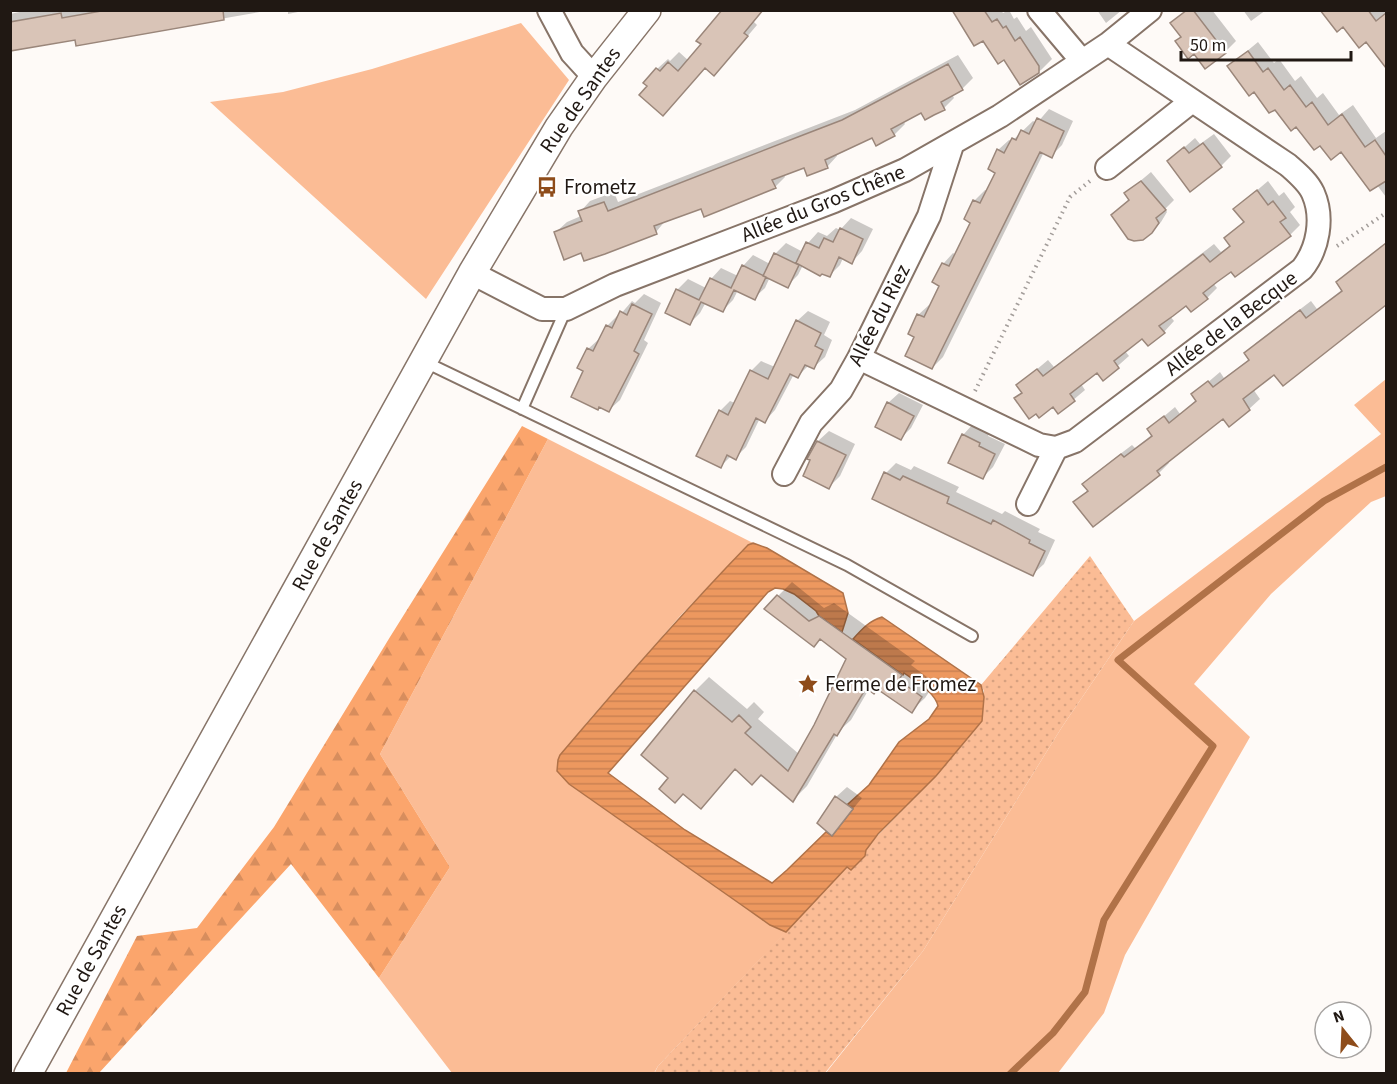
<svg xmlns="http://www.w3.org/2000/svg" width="1397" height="1084" viewBox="0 0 1397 1084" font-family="'Source Sans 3',sans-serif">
	<defs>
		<pattern id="forest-firs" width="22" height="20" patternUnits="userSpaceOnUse" patternTransform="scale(1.5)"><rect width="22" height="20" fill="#fba56c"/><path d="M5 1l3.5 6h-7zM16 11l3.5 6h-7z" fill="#d78d5d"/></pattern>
		<pattern id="park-dots" width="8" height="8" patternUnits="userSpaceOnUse" patternTransform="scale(1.5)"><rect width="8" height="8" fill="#fbbc95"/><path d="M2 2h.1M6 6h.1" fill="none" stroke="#d7a180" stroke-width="1.8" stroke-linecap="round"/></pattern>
		<pattern id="water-rules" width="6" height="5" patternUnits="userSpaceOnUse" patternTransform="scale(1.5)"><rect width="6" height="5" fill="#ed985f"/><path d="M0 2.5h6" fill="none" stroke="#cb8252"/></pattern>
	</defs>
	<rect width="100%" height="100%" fill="#fefaf7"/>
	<!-- green -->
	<path fill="#fbbc95" d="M521,23L569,80L426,299L210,102L283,92L372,69Z
		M1386,379V496L1371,502L1271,594L1194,684L1250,737L1125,955L1104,1013L1058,1073L825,1074L923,951L1062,727L1134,621L1381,434L1354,405Z
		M548,439L753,543L748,545L681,615L588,721L558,760L557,766L569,784L770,925L786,932L658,1066L654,1073H452L379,978L450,867L380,754Z"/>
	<!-- forest -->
	<path fill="url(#forest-firs)" d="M522,426L548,439L380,754L450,867L379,978L291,864L99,1073H66L137,936L197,928L274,827L390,637Z"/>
	<!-- park -->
	<path fill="url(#park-dots)" d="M1090,556L1134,621L1062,727L923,951L825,1073L654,1074L658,1066L847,867L936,776L982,721L984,691L981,685Z"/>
	<!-- water -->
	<path fill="url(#water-rules)" stroke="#b07248" stroke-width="1.5" d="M753,543L767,548L843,593L848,613L842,632L819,616L816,611L794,594L783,589L775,588L768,592L608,773L685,830L772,883L787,870L826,832L832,836L853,809L847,805L869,785L899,742L929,719L938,706C935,692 916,682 904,673L903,675L853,639C862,629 869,621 882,617L981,685L984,697L982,721L936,776L878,834L866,850L865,856L851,870L847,867L786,932L770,925L743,906L569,784L557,771L558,760L560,755C621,683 683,612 748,545Z"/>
	<!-- shadow -->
	<path fill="#0003" d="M29,10H271L77,44V38L10,49V14Z
		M288,10H308L288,14Z
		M725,10H763L753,21L757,25L724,64L705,67L663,114L649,86L657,69L668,59L670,61L679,52L689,61L703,44Z
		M973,10H1001L1003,13L1009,10L1014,19L1017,17L1026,31L1031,27L1052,59L1041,70L1021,83Z
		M1097,10H1122L1106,23Z
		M1186,10H1212L1236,41L1225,52L1182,37L1172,23Z
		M1243,10H1266L1251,21Z
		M1323,10H1386V56L1382,60L1366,40Z
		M1258,42L1274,63L1279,59L1295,81L1301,76L1317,98L1323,93L1339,115L1353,105L1376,138L1386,131V197L1377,185L1341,150L1320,144L1254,90L1229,66Z
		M958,55L973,78L962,89L952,94L954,98L944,108L922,111L903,121L905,124L894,135L872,137L836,153L837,156L827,167L805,166L784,174L785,177L775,187L701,207L666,220L656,232L582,251L556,232L567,222L581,216L580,212L590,201L614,192L618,202L855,110Z
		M1049,109L1073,121L1062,145L1051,156L1044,152L943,357L932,368L916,337L918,315L929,305L931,306L941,286L943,264L953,253L956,255L972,222L974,201L985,190L988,191L997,173L998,150L1009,140L1012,141L1033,121L1037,123Z
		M1214,134L1231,156L1221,166L1169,161L1195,138L1200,144Z
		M1151,172L1174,200L1165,209L1167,212L1161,222L1151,232L1126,193Z
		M1268,181L1279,196L1284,192L1295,207L1290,212L1300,225L1290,235L1231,270L1213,283L1217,288L1207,298L1186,304L1170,316L1174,321L1164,332L1142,337L1125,351L1129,356L1103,379L1098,371L1081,384L1085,390L1059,412L1053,405L1016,399L1023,391L1018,385L1048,360L1054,367L1214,244L1221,252L1231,245L1226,238L1244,221L1235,209Z
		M851,218L873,229L862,251L852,262L843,258L840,265L829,276L803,265L798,275L787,286L770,277L765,288L754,298L738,290L733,300L723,310L706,302L700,313L690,323L677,290L688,279L706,288L711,279L721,268L738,276L743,266L753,255L770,264L775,254L786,243L803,252L808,243L818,232L827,236L836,228L840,230Z
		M1386,243V303L1283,384L1275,373L1253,389L1260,399L1249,409L1224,417L1167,461L1169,463L1159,473L1093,525L1075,502L1088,490L1084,484L1094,474L1132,445L1135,448L1153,434L1149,429L1175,407L1180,414L1197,400L1193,395L1220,372L1224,378L1250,359L1246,353L1256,343L1311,301L1317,309L1343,289L1338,283Z
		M644,294L661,303L644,340L648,343L620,400L609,410L585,370L588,349L599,339H600L607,326L618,315L619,316L632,301L635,303Z
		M808,311L830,322L824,335L832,340L825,357L814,367L809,365L798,376L794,374L775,410L765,421L760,418L746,447L735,458L731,456L720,467V411L730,401L735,403L751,371L761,361L775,367L797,321Z
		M899,393L923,405L911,428L901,438L888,403Z
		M973,424L990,432L988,436L1005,444L993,467L982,478L963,435Z
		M829,431L855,444L840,476L829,487L812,459L809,458L818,441Z
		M896,463L911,470L914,466L959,487L956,492L1002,514L1005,511L1040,529L1038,532L1055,540L1044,564L1033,574L886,473Z
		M792,582L824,608L834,603L915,661L911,665L935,683L925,698L911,711L878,688L869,689L851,720L839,731L807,786L793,800L762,773L736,768L701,807L643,755L695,691L709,677L747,709L754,702L764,712L758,719L799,754L847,659L778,596Z
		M847,787L862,798L832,834L836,797Z"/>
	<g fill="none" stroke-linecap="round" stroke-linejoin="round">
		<!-- stream -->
		<path stroke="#b07248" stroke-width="7" d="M1010,1074L1053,1033L1085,992L1104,920L1213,746L1118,660L1324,501L1386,467"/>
	</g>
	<!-- building -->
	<path fill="#d9c4b7" stroke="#9a867a" stroke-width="1.5" d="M107,10H223L224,20L76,46L75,40L10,51V22L61,13L62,18Z
		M722,10H763L744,33L748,36L714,76L705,68L663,116L639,95L647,86L643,83L656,68L660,71L668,62L678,71L701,44L696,41Z
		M952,10H984L992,22L997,19L1003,28L1006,26L1015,41L1020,37L1039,66V73L1020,85L1004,60L998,64L983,41L974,46Z
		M1187,10H1193L1226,53L1205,69L1194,54L1188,59L1175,41L1181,37L1170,23Z
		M1320,10H1368L1376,21L1386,13V68L1366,42L1359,48L1343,27L1337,32Z
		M1248,51L1263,72L1268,68L1284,90L1290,85L1306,107L1312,102L1328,125L1342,114L1365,147L1375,140L1386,156V181L1370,191L1341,152L1331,160L1320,146L1314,150L1296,127L1291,131L1275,110L1269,113L1254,92L1249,96L1227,66Z
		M948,64L963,90L941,102L945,110L934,115L925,120L921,113L891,129L895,136L885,141L876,146L872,138L825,160L828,168L807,176L804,168L772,180L776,188L704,217L701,209L654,226L657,234L605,254L584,261L581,253L564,260L554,232L582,221L578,211L604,202L608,211L803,135L842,120Z
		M1037,118L1064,131L1052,158L1040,152L932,369L905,356L914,337L908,334L917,314L924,317L939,286L932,282L942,263L949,266L970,223L964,219L973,200L980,203L995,173L988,169L997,149L1004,153L1012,138L1016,140L1021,130L1029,134Z
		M1203,143L1222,167L1190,192L1167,161L1184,147L1189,153Z
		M1141,181L1166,210L1156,218L1159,223L1152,233L1143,240L1134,241L1128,239L1111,215L1129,200L1124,193Z
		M1257,190L1268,205L1273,201L1286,218L1280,222L1291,236L1235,277L1231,272L1217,282L1203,293L1208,299L1191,312L1186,306L1173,316L1159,326L1165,333L1148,346L1142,339L1114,361L1119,368L1103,381L1097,373L1070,394L1075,401L1058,414L1053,407L1039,418L1036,414L1029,419L1014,398L1022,393L1016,385L1037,369L1043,376L1203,254L1210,262L1230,246L1224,238L1244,222L1233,209Z
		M840,228L863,239L852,264L839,257L830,277L822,274L820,276L796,263L806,242L819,248L824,238L833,242Z
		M1386,243V305L1283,386L1274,375L1243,399L1250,410L1229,427L1223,419L1157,471L1160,475L1093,527L1073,502L1088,491L1082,484L1121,454L1124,457L1152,436L1147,429L1156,422L1164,416L1169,423L1196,401L1191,394L1208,381L1213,387L1249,360L1244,353L1300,310L1306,318L1342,291L1336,282Z
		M774,253L799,265L788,288L763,276Z
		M742,265L766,277L755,300L734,290L723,312L701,302L690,325L665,313L676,289L699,300L710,278L731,288Z
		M632,304L652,314L634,351L639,354L609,412L599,407L598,410L571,397L583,371L577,368L587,348L593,351L606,325L612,328L620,311L627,315Z
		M796,320L821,333L815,346L823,350L814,369L805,365L798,378L790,374L765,423L756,418L736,460L727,455L721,468L696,456L719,410L728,415L750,370L768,379Z
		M887,402L914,416L901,440L875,427Z
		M962,434L980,443L979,446L995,454L983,479L948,463Z
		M817,441L846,455L829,489L803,476L810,460L807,459Z
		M884,472L900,480L903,476L949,497L947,503L991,524L993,520L1030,540L1029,543L1045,551L1033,576L872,499Z
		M777,595L809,621L819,616L902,675L899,680L922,697L912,713L877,689L874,694L866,688L837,736L834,734L793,802L761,775L752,785L735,769L701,809L683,794L675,803L659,789L668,778L641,755L694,690L732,722L739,715L751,727L745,733L788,771L814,725L846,659L820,639L814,647L764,609Z
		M835,796L853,809L832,836L817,823Z"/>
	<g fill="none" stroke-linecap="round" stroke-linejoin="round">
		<!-- service casing -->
		<g stroke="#877468" stroke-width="14">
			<path id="service" d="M423,361L847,565L972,636
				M522,409L566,309"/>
		</g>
		<!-- minor casing -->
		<g stroke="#877468" stroke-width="26">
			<path id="minor" d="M549,10L572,53L594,77
				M1039,10L1082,61
				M1107,168L1192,101
				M472,273L542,309H566L615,285L834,201L905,170L1000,116L1108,44L1150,10
				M859,358L1039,445L1056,448L1075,441L1302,269C1318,249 1324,218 1313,193C1308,182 1297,173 1288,165L1108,44
				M784,474L811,423L841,390L859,358L929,216L952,145
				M1028,504L1056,448"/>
		</g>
		<!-- tertiary casing -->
		<g stroke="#877468" stroke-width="30">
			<path id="tertiary" d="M28,1074L472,273L559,127L594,77L647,10"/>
		</g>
		<!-- path -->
		<path stroke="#a39d9a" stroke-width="4" stroke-dasharray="1.5 4.5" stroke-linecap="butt" d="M1337,246L1386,213
			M975,391L1070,197L1090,181"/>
		<!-- service -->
		<use href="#service" stroke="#fff" stroke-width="10"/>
		<!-- minor -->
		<use href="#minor" stroke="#fff" stroke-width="22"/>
		<!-- tertiary -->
		<use href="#tertiary" stroke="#fff" stroke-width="27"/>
	</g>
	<!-- icons -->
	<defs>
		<g id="bus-bare" transform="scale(1.62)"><path d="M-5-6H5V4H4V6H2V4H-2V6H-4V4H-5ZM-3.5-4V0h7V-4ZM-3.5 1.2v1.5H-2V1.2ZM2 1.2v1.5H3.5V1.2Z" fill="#8e4c1a" stroke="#fff" stroke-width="2.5" paint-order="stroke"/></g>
		<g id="sight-bare" transform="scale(1.62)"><path d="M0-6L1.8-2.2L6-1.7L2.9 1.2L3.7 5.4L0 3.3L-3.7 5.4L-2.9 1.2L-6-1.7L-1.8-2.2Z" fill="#8e4c1a" stroke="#fff" stroke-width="2.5" paint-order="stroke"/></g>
	</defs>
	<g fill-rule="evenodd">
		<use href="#bus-bare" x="547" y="187"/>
		<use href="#sight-bare" x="808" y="684"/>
	</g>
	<g text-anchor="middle" stroke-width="4.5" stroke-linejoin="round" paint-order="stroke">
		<!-- street labels -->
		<g font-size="21" fill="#201813" stroke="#fff">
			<text transform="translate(580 100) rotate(-55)" y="7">Rue de Santes</text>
			<text transform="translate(823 203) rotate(-22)" y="7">Allée du Gros Chêne</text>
			<text transform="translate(879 315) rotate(-63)" y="7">Allée du Riez</text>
			<text transform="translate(1231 323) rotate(-37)" y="7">Allée de la Becque</text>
			<text transform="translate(327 535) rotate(-61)" y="7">Rue de Santes</text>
			<text transform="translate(91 960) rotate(-61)" y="7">Rue de Santes</text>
		</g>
		<!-- poi labels -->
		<g font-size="21" fill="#201813" stroke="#fff" text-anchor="start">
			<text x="564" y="194">Frometz</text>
			<text x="825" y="691">Ferme de Fromez</text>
		</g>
	</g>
	<!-- border -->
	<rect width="1397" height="1084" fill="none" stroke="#201813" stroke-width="24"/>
	<!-- north arrow -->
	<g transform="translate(1343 1030) rotate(342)"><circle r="28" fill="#ffffff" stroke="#a6a3a1" stroke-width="1.5"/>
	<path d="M0-4.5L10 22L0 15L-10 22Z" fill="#8e4c1a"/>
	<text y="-9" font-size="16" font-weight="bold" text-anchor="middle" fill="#201813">N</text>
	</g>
	<!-- scale -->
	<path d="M1181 51v9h170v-9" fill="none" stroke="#201813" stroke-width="3"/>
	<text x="1190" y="51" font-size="18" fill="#201813" stroke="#ffffff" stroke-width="4.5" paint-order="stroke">50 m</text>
</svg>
